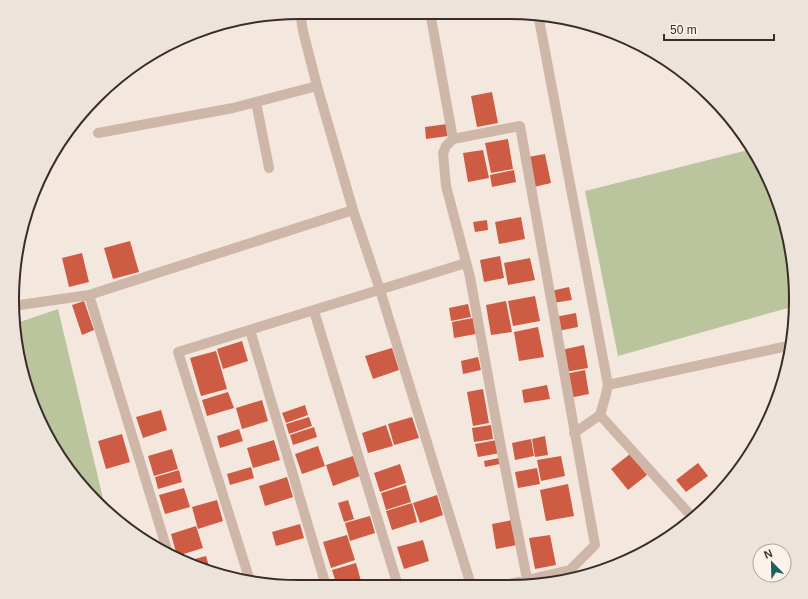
<svg xmlns="http://www.w3.org/2000/svg" width="808" height="599" viewBox="0 0 808 599" font-family="Arial,sans-serif">
	<rect width="100%" height="100%" fill="#f4e8de"/>
	<!-- green -->
	<path fill="#bac59d" d="M752,149L766,173L786,225L795,281V306L618,356L585,191Z
		M58,309L106,511L71,474L27,392L14,324Z"/>
	<!-- building -->
	<path fill="#ce5b43" d="M492,92L498,123L477,127L471,96Z
		M447,124L448,136L426,139L425,127Z
		M508,139L513,169L491,173L485,143Z
		M483,150L489,178L468,182L463,153Z
		M545,154L551,183L534,187L528,157Z
		M514,170L516,182L492,187L490,175Z
		M521,217L525,239L499,244L495,222Z
		M487,220L488,230L475,232L473,222Z
		M130,241L139,272L113,279L104,248Z
		M82,253L89,282L69,287L62,258Z
		M500,256L504,278L484,282L480,260Z
		M530,258L535,280L508,285L504,263Z
		M569,287L572,300L553,303L551,291Z
		M535,296L540,321L513,326L508,301Z
		M84,301L94,330L82,335L72,305Z
		M506,301L512,332L491,335L486,305Z
		M468,304L471,317L451,321L449,308Z
		M576,313L578,327L558,331L555,317Z
		M473,318L476,334L454,338L452,322Z
		M538,327L544,357L519,361L514,332Z
		M242,341L248,361L223,369L217,349Z
		M584,345L588,368L565,372L561,350Z
		M392,348L399,370L373,379L365,356Z
		M216,351L227,389L201,396L190,358Z
		M478,357L481,370L463,374L461,361Z
		M585,370L589,394L569,398L565,374Z
		M547,385L550,399L524,403L522,390Z
		M483,389L489,423L473,426L467,392Z
		M228,392L234,408L207,416L202,400Z
		M262,400L268,421L242,429L236,408Z
		M305,405L308,415L286,423L282,413Z
		M161,410L167,430L143,438L136,417Z
		M309,417L312,426L289,434L286,424Z
		M412,417L419,438L394,445L388,424Z
		M386,425L393,446L368,453L362,433Z
		M491,425L493,439L474,442L472,428Z
		M314,427L317,437L293,445L290,435Z
		M239,429L243,441L220,448L217,436Z
		M122,434L130,462L106,469L98,441Z
		M545,436L548,455L535,457L532,439Z
		M531,439L534,456L515,460L512,443Z
		M274,440L280,460L253,468L247,448Z
		M497,440L500,453L478,457L475,444Z
		M318,446L325,466L302,474L295,454Z
		M172,449L178,469L154,476L148,456Z
		M630,454L647,475L628,490L611,469Z
		M353,456L360,476L333,486L326,465Z
		M561,456L565,476L541,481L537,460Z
		M499,458L500,464L485,467L484,461Z
		M698,463L708,476L686,492L676,480Z
		M400,464L406,483L380,492L374,473Z
		M251,467L254,478L230,485L227,474Z
		M537,468L540,484L518,488L515,472Z
		M179,470L182,482L158,489L155,477Z
		M287,477L293,497L265,506L259,486Z
		M568,484L574,516L546,521L540,490Z
		M406,485L411,502L386,510L381,493Z
		M184,488L190,507L165,514L159,495Z
		M437,495L443,515L420,523L413,503Z
		M217,500L223,521L198,529L192,507Z
		M348,500L354,519L344,522L338,503Z
		M412,503L417,522L392,530L386,511Z
		M370,516L375,533L350,541L345,523Z
		M512,520L517,545L496,549L492,524Z
		M300,524L304,538L276,546L272,532Z
		M196,526L203,548L177,556L171,534Z
		M347,535L355,560L331,568L323,542Z
		M550,535L556,565L535,569L529,538Z
		M423,540L429,561L404,569L397,547Z
		M206,556L209,566L203,568L187,561Z
		M356,563L361,581L347,586H337L332,570Z"/>
	<g fill="none" stroke-linecap="round" stroke-linejoin="round">
		<!-- minor -->
		<path stroke="#ceb7a9" stroke-width="10" d="M300,12L303,31L317,86L353,210L380,290L471,585
			M430,12L453,139
			M538,14L608,385L605,398L600,415
			M256,102L269,168
			M98,133L233,108L317,86
			M89,295L168,553
			M13,306L89,295L353,210
			M314,311L398,586
			M250,330L326,586
			M608,385L792,345
			M574,433L600,415L693,518
			M250,581L178,352L466,263
			M505,585L570,570L595,545L520,126L453,139L446,146L443,153L446,186L470,277L499,437L527,579"/>
	</g>
	<!-- crop -->
	<path d="M0 0H808V599H0ZM299 19H509A280 280 0 0 1 789 299V300A280 280 0 0 1 509 580H299A280 280 0 0 1 19 300V299A280 280 0 0 1 299 19Z" fill="#ece3db" fill-rule="evenodd"/>
	<path fill="none" stroke="#3a2d29" stroke-width="2" d="M299 19H509A280 280 0 0 1 789 299V300A280 280 0 0 1 509 580H299A280 280 0 0 1 19 300V299A280 280 0 0 1 299 19Z"/>
	<!-- north arrow -->
	<g transform="translate(772 563) rotate(337)"><circle r="19" fill="#fbf3eb" stroke="#aea49d"/>
	<path d="M0-3L7 15L0 10L-7 15Z" fill="#1b5f5f"/>
	<text y="-6" font-size="11" font-weight="bold" text-anchor="middle" fill="#3a2d29">N</text>
	</g>
	<!-- scale -->
	<path d="M664 34v6h110v-6" fill="none" stroke="#3a2d29" stroke-width="2"/>
	<text x="670" y="34" font-size="12" fill="#3a2d29" stroke="#fbf3eb" stroke-width="3" paint-order="stroke">50 m</text>
</svg>
